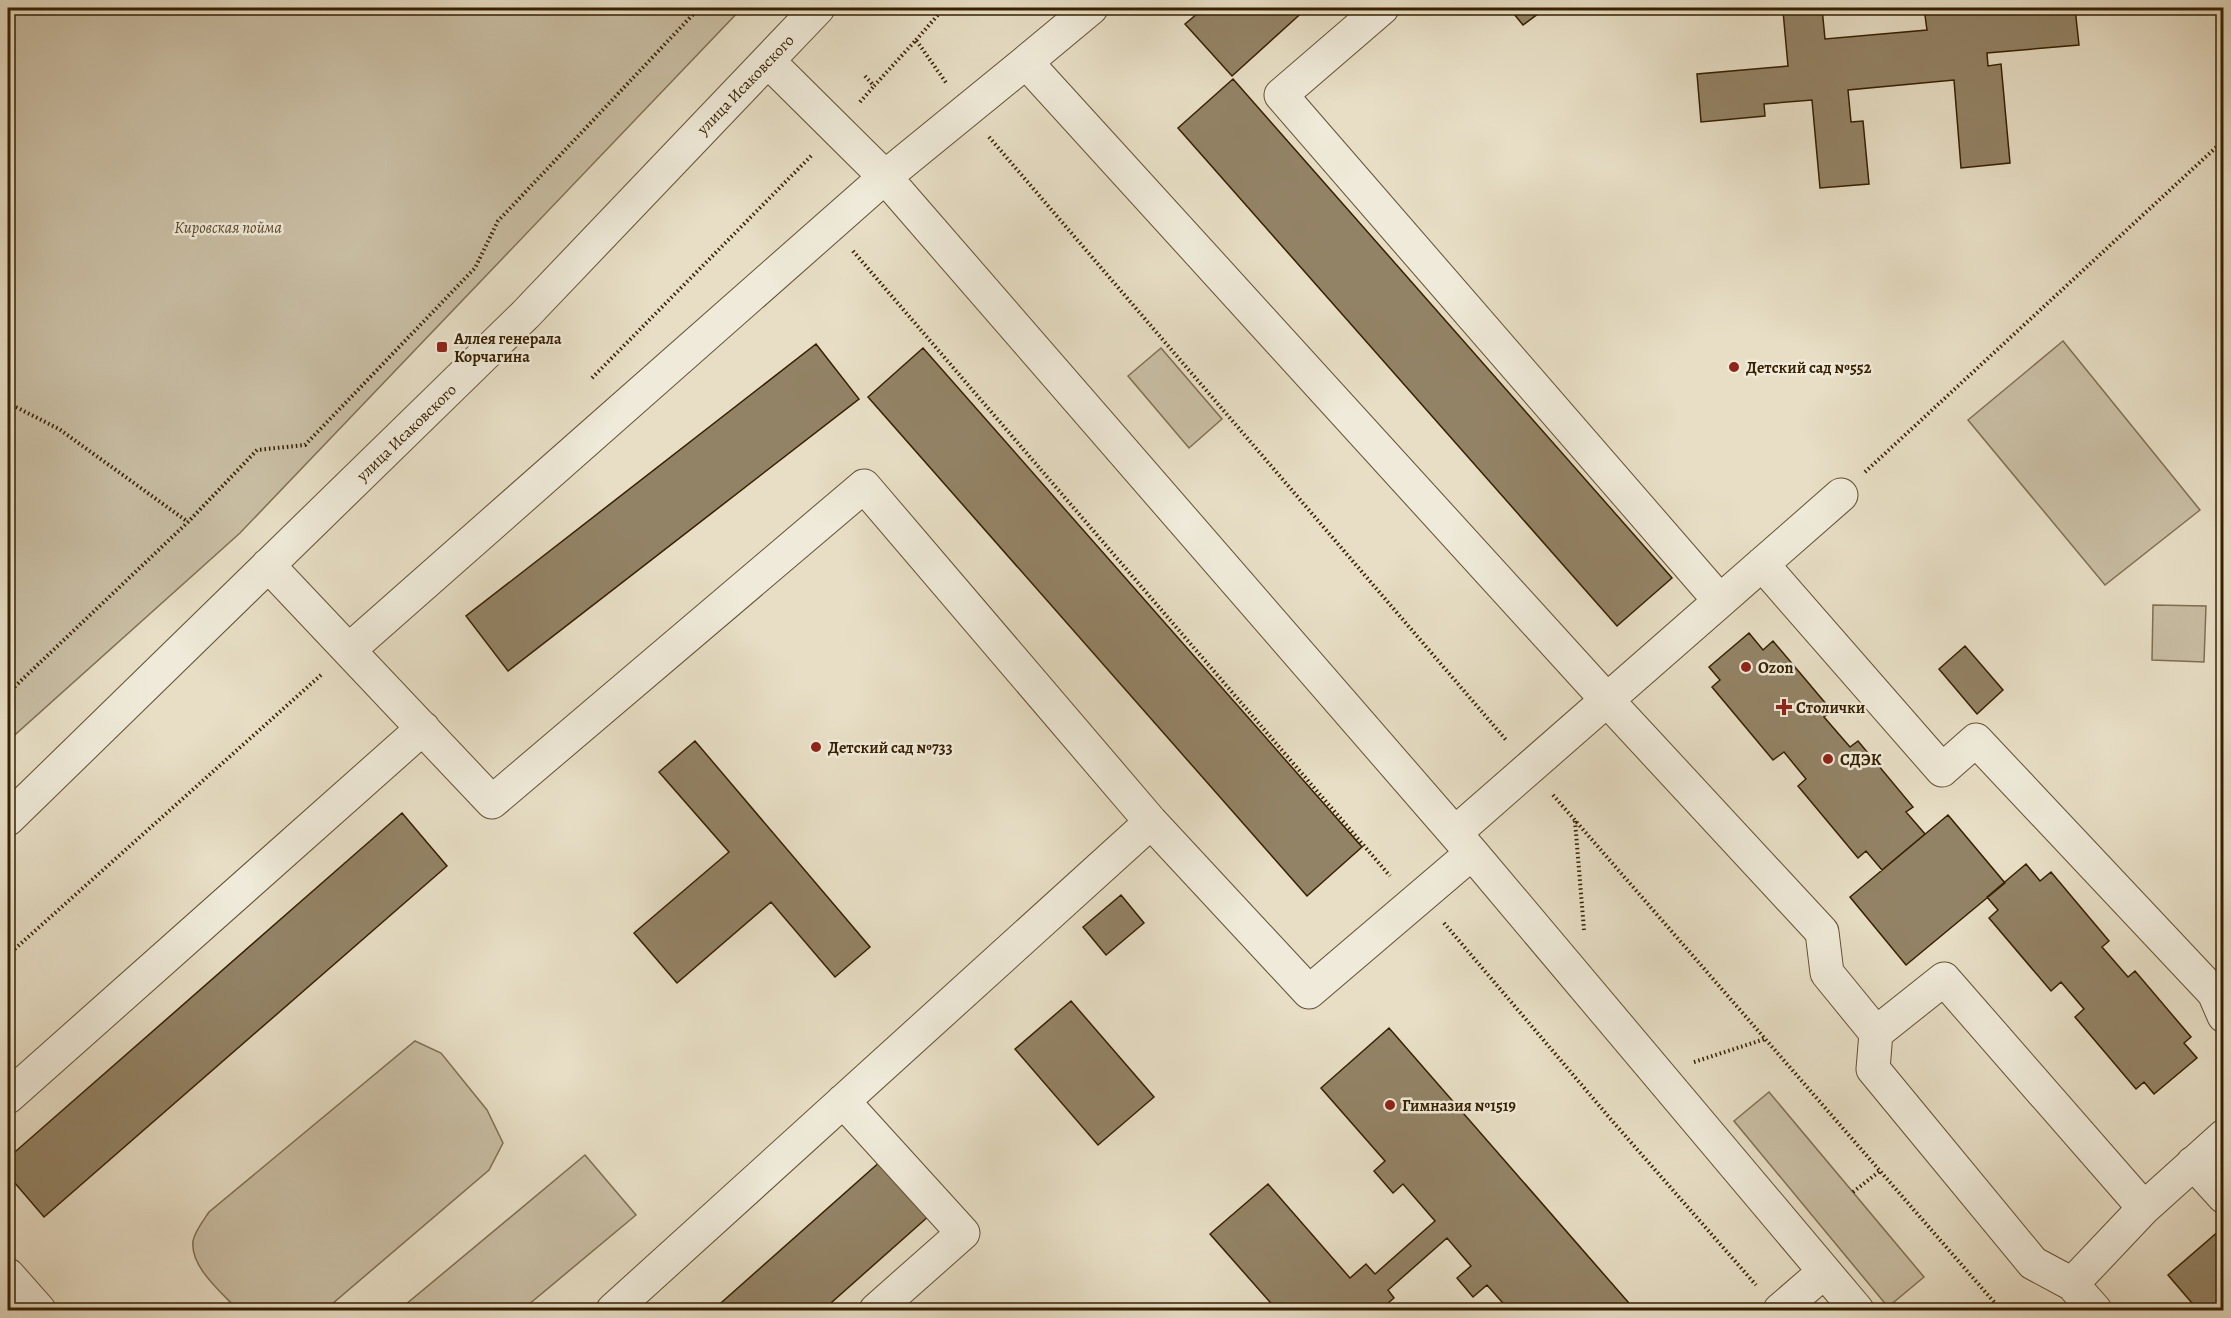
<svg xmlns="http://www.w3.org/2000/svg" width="2231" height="1318" viewBox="0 0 2231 1318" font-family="Alegreya,serif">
	<rect width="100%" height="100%" fill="#e7dec5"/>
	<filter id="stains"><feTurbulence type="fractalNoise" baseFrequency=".00333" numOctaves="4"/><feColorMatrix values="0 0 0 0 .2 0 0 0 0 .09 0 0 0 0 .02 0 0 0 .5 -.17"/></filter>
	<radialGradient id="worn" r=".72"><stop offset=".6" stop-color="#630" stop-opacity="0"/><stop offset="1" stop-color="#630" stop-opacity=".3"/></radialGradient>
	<!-- green -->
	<path fill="#c9bea4" stroke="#806f52" stroke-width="1.5" d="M8,8H742L240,533L8,741Z
		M2063,341L2200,510L2105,585L1968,420Z
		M1161,348L1222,419L1189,448L1128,376Z
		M2153,605L2206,606L2204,662L2152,660Z
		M415,1041L441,1053L487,1110L503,1143L489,1170L325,1310H238C222,1293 190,1267 193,1241C195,1231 203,1221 209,1212Z
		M1769,1092L1924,1277L1888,1307L1734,1121Z
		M585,1155L636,1215L522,1310H399Z"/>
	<!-- building -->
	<path fill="#938366" stroke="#372000" stroke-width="1.5" d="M1204,8H1307L1232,76L1185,24Z
		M1509,8H1546L1523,25Z
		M1771,8H1822L1825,39L1927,30L1924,8H1962L1963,14L2005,10V8H2075L2079,45L1987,53L1988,66L2001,64L2010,163L1961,168L1954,80L1848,90L1851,122L1863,121L1869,184L1820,188L1812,100L1764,104L1765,116L1701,122L1697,74L1788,66L1783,11L1771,12Z
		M1233,79L1672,578L1617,626L1178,128Z
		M816,344L859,399L508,671L466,616Z
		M923,348L1362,847L1307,896L868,397Z
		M1749,633L1763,650L1773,641L1832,711L1824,717L1850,747L1858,741L1913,807L1906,812L1925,834L1882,870L1866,851L1858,858L1798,786L1806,779L1784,752L1773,760L1712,687L1720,680L1709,667Z
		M1965,646L2003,690L1977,714L1939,669Z
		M695,741L870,947L835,977L771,902L677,983L634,933L729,852L659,772Z
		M402,813L447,866L44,1217L8,1175V1158Z
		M1948,815L2005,883L1906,965L1850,897Z
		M2026,864L2040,881L2051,872L2109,941L2102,947L2128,977L2135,971L2191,1037L2184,1043L2197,1058L2154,1094L2144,1082L2136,1089L2075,1017L2084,1009L2061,982L2051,991L1989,918L1998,910L1987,897Z
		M1121,895L1144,923L1106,955L1083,927Z
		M1071,1001L1154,1097L1098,1145L1015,1049Z
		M1389,1028L1635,1310H1509L1487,1285L1473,1297L1457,1278L1471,1266L1447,1238L1388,1290L1394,1298L1380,1310H1277L1210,1234L1268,1184L1350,1278L1366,1264L1375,1274L1435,1221L1403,1184L1393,1193L1374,1171L1385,1161L1321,1088Z
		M882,1160L930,1215L823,1310H713Z
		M2220,1230L2224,1234V1310H2198L2168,1275Z"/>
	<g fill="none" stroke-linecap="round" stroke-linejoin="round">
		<!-- minor casing -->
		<g stroke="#635031" stroke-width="35">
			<path id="minor" d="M1382,8L1281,95L1720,601L1455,833
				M768,61L885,177L1472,853L1857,1310
				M1026,62L1091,8
				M1762,564L1942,770L1976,740L2214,993L2224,1016
				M268,565L492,802L864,486L1151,822
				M1720,601L1841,495
				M349,650L885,177L1026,62L1607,700L1822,932L1827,973L1876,1033L1873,1069L2033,1263L2072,1284L2095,1310
				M8,819L525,315L818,8
				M1876,1033L1944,979L2144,1208
				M8,1097L423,728
				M843,1101L963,1233L876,1310
				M2193,1163L2224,1197
				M8,1275L39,1310
				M2072,1284L2144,1208L2224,1136
				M613,1310L1151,822L1309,992L1472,853
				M1780,1310L1824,1272"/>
		</g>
		<!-- path -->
		<path stroke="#372000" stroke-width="4" stroke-dasharray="1.5 3" stroke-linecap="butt" d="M916,40L944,8
			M865,76L874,86L916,40L947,84
			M860,102L874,86
			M989,137L1507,741
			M853,251L1390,876
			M592,378L813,154
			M8,403L59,429L188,522
			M1865,472L2224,140
			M8,693L188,522L257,450L305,445L475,268L498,221L699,8
			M1553,795L2001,1310
			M1575,821L1584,930
			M1444,923L1614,1123L1756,1285
			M8,955L322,674
			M1694,1062L1765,1039
			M1853,1192L1880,1171"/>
		<!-- minor -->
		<use href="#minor" stroke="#efead9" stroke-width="33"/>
	</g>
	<!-- markers -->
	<g fill="#8f2418" stroke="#efead9" stroke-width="2">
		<rect x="436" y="341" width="12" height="12" rx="3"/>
		<circle cx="1734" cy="367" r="6"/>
		<circle cx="1746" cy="667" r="6"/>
		<path d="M1781 698h6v6h6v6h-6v6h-6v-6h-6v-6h6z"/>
		<circle cx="816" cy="747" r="6"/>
		<circle cx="1828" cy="759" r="6"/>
		<circle cx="1390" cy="1105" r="6"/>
	</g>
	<g text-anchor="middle" stroke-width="5" stroke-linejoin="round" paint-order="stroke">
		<!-- street labels -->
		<g font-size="16" fill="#372000" stroke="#efead9">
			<text transform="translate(745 84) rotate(-46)" y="6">улица Исаковского</text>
			<text transform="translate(406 432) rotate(-44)" y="6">улица Исаковского</text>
		</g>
		<!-- park labels -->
		<g font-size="16" font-style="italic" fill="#5c4829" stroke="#efead9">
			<text x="228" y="233">Кировская пойма</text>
		</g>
		<!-- poi labels -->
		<g font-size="16" font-weight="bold" fill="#372000" stroke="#efead9" text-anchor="start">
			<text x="454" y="344">Аллея генерала<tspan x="454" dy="18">Корчагина</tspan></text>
			<text x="1746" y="373">Детский сад №552</text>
			<text x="1758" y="673">Ozon</text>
			<text x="1796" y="713">Столички</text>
			<text x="828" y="753">Детский сад №733</text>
			<text x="1840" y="765">СДЭК</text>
			<text x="1402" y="1111">Гимназия №1519</text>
		</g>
	</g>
	<!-- margin -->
	<rect width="2231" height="1318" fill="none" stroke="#e7dec5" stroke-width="30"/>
	<rect x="9" y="9" width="2213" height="1300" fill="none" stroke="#372000" stroke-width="3"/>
	<rect x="15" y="15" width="2201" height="1288" fill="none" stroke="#372000" stroke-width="1.5"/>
	<rect width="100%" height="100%" filter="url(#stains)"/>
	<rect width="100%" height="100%" fill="url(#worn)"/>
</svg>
